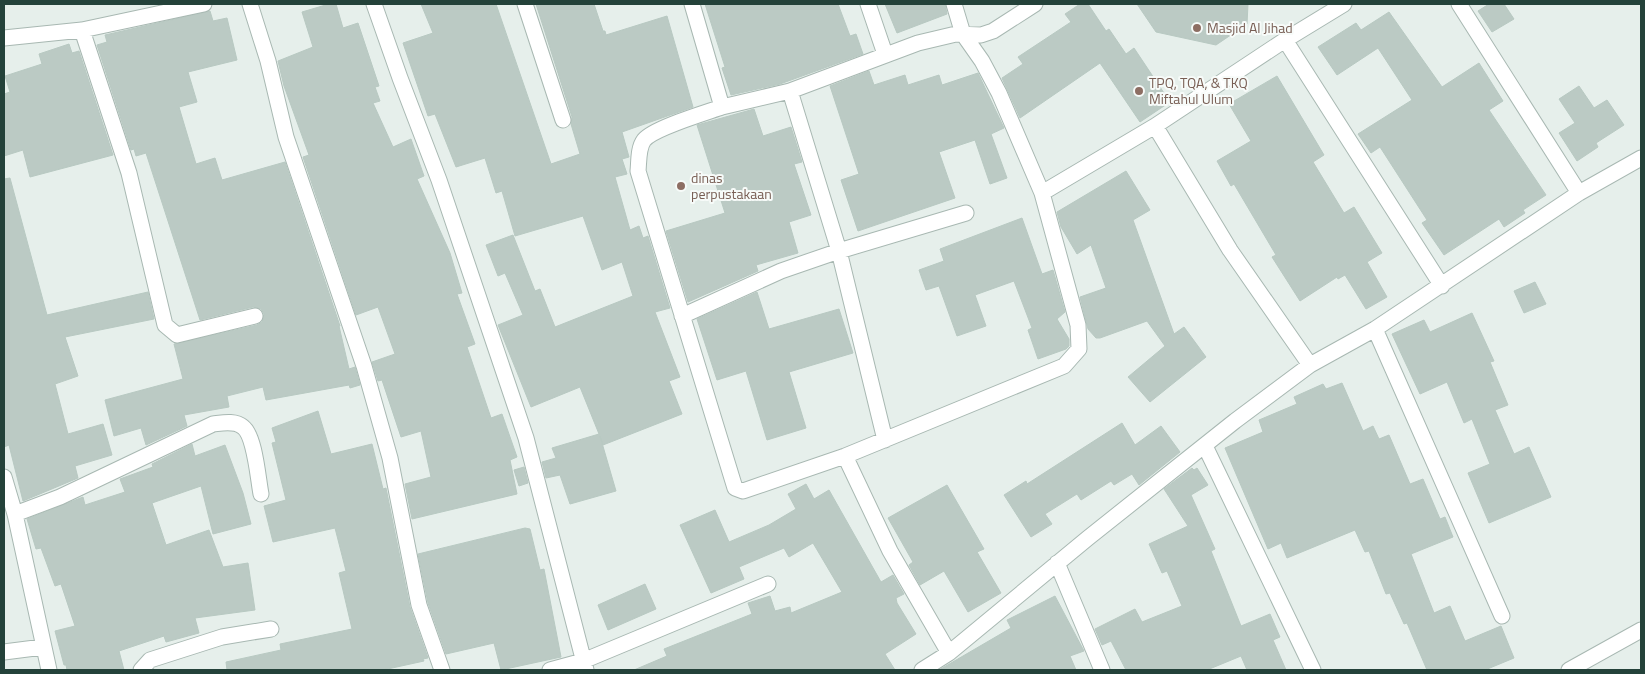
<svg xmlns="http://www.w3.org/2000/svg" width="1645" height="674" viewBox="0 0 1645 674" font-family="'Titillium Web',sans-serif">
	<rect width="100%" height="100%" fill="#e6efeb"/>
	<!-- building -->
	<path fill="#bbcac4" stroke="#b8c9c2" d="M329,4H336L343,28L358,23L379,86L375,87L380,101L373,103L393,147L411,139L424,176L417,179L450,253L462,293L457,294L475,344L467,347L491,418L502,414L517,457L510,460L517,494L412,519L405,484L431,477L421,431L401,437L382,380L378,381L372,362L395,354L378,307L356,315L303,157L309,155L284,86L278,61L313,47L302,12Z
		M421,4H496L551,164L580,154L571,124L572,117L536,4H594L603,31H605L606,35L667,16L693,107L622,132L629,157L622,159L627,174L615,177L630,230L639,226L643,238L648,236L670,308L655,312L680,377L669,381L682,414L603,445L600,436L616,491L570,504L560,475L546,478L542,462L556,458L552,448L599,434L580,387L531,407L498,325L523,315L505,273L498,276L486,245L513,235L535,291L540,289L555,327L633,296L622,262L602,270L583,216L515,236L502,191L496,193L485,158L456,167L435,114L428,116L403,43L433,33Z
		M705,4H838L850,36L856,34L863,54L780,84L731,95L722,68L725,67Z
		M885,4H945L947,14L897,33Z
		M1080,4H1088L1106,31L1109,29L1126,54L1134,48L1170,102L1140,122L1100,63L1020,118L1002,78L1023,64L1018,57L1071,22L1065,14Z
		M1137,4H1248L1247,24L1216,45L1156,32Z
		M1489,4H1504L1514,19L1492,32L1478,11Z
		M210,11L213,21L227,18L237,60L188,72L197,102L179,107L196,164L215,158L222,180L285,162L340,326H339L349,369L355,367L360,385L350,388L349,385L266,400L263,387L227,396L229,407L184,415L187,426L146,445L141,428L114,436L105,400L183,379L174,344L257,325L262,322L264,314L261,309L253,307L200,320L146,153L136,156L134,149L131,150L97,45L107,42L105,35Z
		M1389,12L1442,87L1479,63L1503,101L1489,110L1546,195L1523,210L1525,213L1504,227L1499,219L1444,255L1422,223L1427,220L1380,147L1371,153L1358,134L1412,100L1378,48L1337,75L1318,47L1356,23L1361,30Z
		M69,44L72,53L79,51L113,155L30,177L23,150L4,156V94L10,92L5,76L42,64L39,54Z
		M869,71L874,85L905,75L908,85L939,75L942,85L978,73L1004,128L991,134L1007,178L990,184L975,140L939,152L955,198L858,231L841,180L859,174L830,86Z
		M1277,76L1324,155L1313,162L1344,213L1354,207L1382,253L1367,262L1387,297L1366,309L1345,275L1338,279L1337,277L1300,301L1272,257L1276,255L1234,184L1231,186L1217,161L1251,141L1229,104Z
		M1579,86L1594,108L1607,100L1624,125L1596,143L1598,147L1577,161L1559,133L1575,123L1559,99Z
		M754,109L763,136L791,127L802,162L794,164L811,215L789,222L798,253L756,265L758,271L688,302L666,231L725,213L697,125Z
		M1126,171L1150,210L1133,220L1174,334L1184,327L1206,357L1150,402L1128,377L1165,346L1147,321L1100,338H1096L1088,329L1080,297L1106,288L1091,245L1077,254L1061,227L1057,212Z
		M10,178L47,315L148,292L154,319L65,337L78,376L55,384L68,434L103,424L112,455L75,466L78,478L23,501L9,445L4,447V179Z
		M1022,218L1042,274L1053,270L1065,312L1057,319L1069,339V346L1066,349L1038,359L1028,330L1032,328L1014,281L975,295L986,326L957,336L939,286L926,290L919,270L944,261L940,249Z
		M1535,282L1546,304L1524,313L1514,291Z
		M757,292L769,329L839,309L853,353L789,372L806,428L767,440L746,371L717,380L697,319Z
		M1472,313L1494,361L1490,362L1508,405L1495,410L1514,454L1529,447L1551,497L1489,523L1468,473L1490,464L1472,419L1464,423L1447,382L1420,394L1392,334L1424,320L1430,332Z
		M1342,383L1363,431L1373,426L1379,439L1389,435L1410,484L1423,479L1440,519L1445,517L1453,537L1411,554L1434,613L1450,606L1465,641L1501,626L1514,658L1485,670H1427L1407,623L1404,624L1390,593L1386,594L1369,551L1365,552L1355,530L1287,558L1281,543L1268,549L1225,448L1263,432L1259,420L1297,404L1294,397L1323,384L1326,389Z
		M318,411L331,454L372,444L383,489L386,488L410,607L428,658L423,659L424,661L383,670H227L226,662L281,650L280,644L352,629L339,573L346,571L335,528L273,542L264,506L286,500L272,443L276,442L272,428Z
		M1122,423L1135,445L1161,426L1180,452L1139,485L1132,474L1114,485L1111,481L1081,500L1077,494L1045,514L1052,524L1031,537L1004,495L1026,481L1027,484Z
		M192,444L195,456L225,445L243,493L251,524L213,534L201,486L152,503L166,545L209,530L223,567L248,563L255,610L195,618L199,633L166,642L164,636L119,651L124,670H67L66,665H64L55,631L75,626L61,584L55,586L41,548L36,549L27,519L83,497L85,505L125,492L120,479L153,467L152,464Z
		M524,467L528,483L519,486L514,470Z
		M1192,468L1194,470L1197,468L1208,485L1191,495L1215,549L1211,551L1241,626L1270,614L1280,637L1273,640L1286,670H1247L1241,656L1207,670H1126L1111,641L1102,645L1095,629L1135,609L1142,622L1182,606L1167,571L1162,573L1149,544L1188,526L1164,489Z
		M806,484L814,499L829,490L881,582L893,575L904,594L896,598L897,603L916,634L885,654L895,670H634L667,656L664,649L752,614L748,603L770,596L775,611L790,607L791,613L842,592L813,543L789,557L784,548L739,567L744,579L711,593L680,525L715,510L729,542L769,525L796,509L788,494Z
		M947,485L984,549L977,552L1001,593L968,612L944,571L920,585L909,565L913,562L888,518Z
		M525,528L530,529L540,570L544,569L561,657L501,670L494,643L446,654L428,603L418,554Z
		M645,584L656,609L608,630L598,605Z
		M1055,596L1084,651L1070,656L1076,670H939L1011,628L1007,620Z"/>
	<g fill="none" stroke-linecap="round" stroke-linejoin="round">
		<!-- minor casing -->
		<g stroke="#a8b8b2" stroke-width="17">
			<path id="minor" d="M250,4L268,61L286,137L364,366L390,458L419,605L442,670
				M374,4L400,78L439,180L526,438L586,670
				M525,4L563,120
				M692,4L722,107C705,113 654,128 644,140C638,148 639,162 638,171L735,488L743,491L845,456L1064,366L1079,349L1078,325L1042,193L1155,126L1285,40L1344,4
				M868,4L885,54
				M954,4L963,34L982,61L999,93L1042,193
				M1459,4L1579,193
				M82,30L129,173L165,325L177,335L255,316
				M4,38L82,30L204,4
				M1285,40L1442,286
				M790,91L839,251L966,213
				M722,107L790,91L918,43L956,34L981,35L993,31L1035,4
				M1155,126L1230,250L1310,365
				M682,316L781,271L839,251L885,440
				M1375,329L1502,616
				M1205,446L1313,670
				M845,456L890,551L949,653
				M4,477L15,514L49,670
				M15,514L60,497L213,424C222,423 235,420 243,427C255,436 258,479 261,494
				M1057,563L1102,670
				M4,652L43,647
				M141,670L150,660L222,637L271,629
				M550,670L583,661L768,584
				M922,670L949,653L1088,538L1235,421L1310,365L1375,329L1579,193L1641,158
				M1569,670L1641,630"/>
		</g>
		<!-- minor -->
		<use href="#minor" stroke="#fff" stroke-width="15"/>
	</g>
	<!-- markers -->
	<g fill="#8d6e63" stroke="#f7fbf9" stroke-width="2">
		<circle cx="1197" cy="28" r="5"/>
		<circle cx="1139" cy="91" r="5"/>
		<circle cx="681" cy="186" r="5"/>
	</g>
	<g text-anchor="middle" stroke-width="4" stroke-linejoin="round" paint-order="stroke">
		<!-- education labels -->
		<g font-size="14" fill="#785e54" stroke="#f7fbf9" text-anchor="start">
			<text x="1207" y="33">Masjid Al Jihad</text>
			<text x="1149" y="88">TPQ, TQA, &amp; TKQ<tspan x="1149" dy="16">Miftahul Ulum</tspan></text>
			<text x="691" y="183">dinas<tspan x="691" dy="16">perpustakaan</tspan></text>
		</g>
	</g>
	<!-- border -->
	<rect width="1645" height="674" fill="none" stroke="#24423a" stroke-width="10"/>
</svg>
